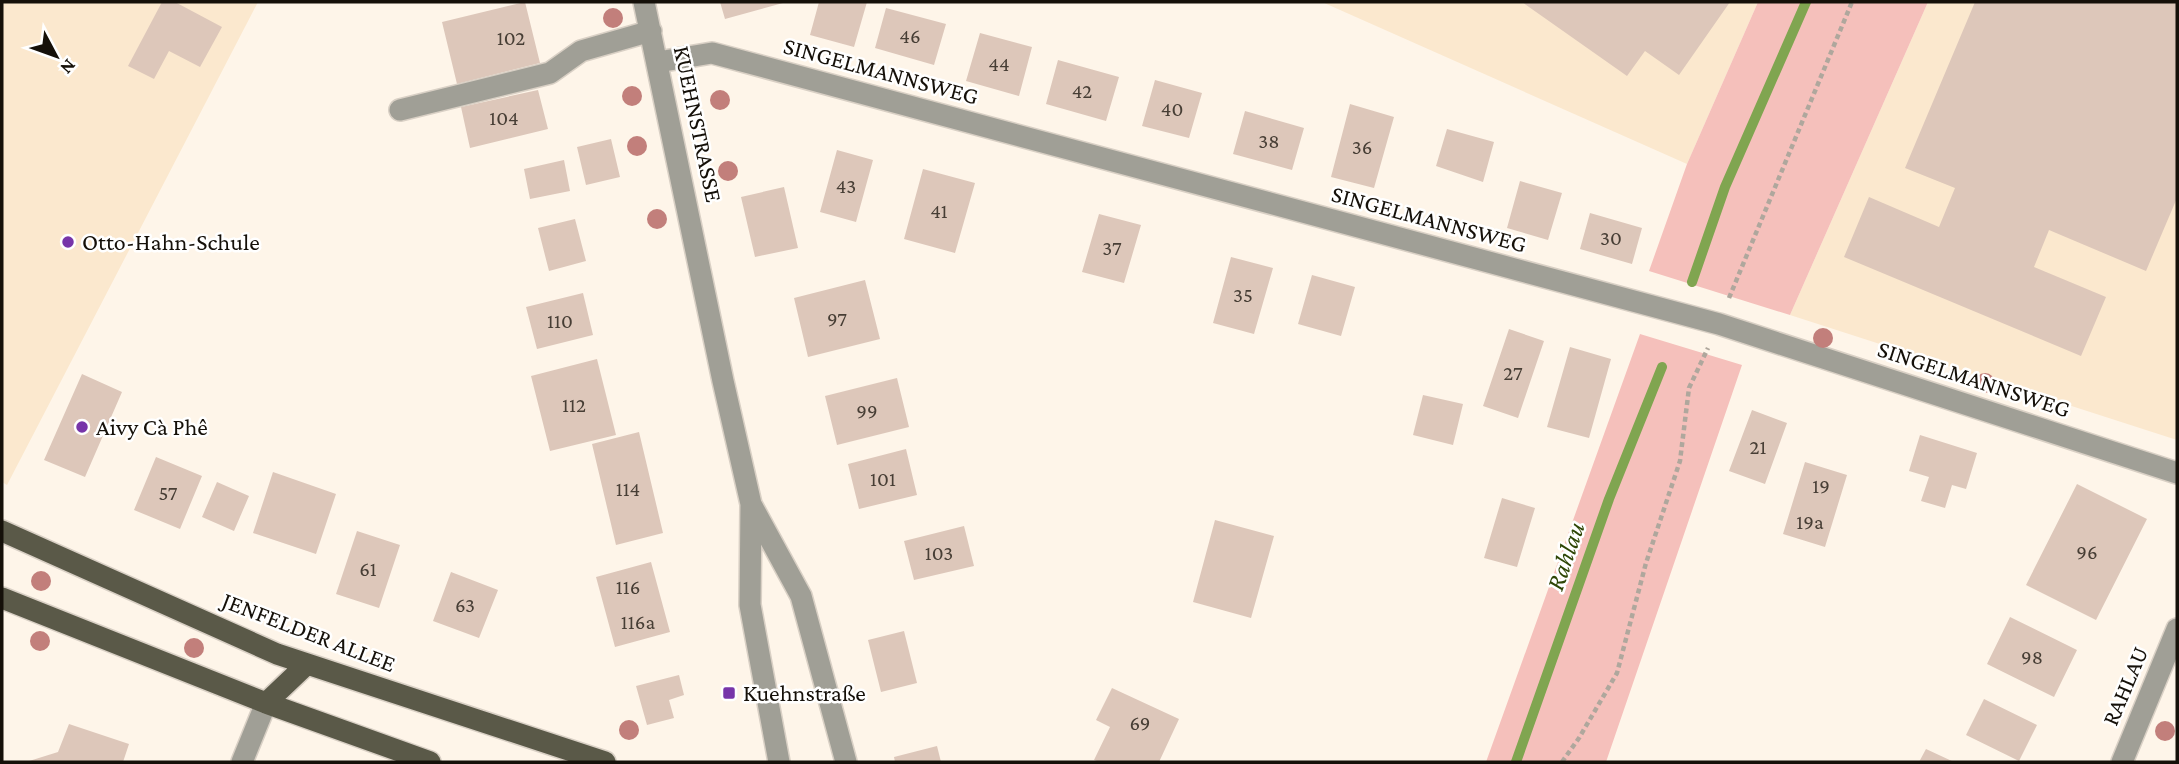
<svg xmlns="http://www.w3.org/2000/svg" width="2179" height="764" viewBox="0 0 2179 764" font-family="'Crimson Pro',serif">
	<rect width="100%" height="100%" fill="#fef5e9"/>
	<!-- built -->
	<path fill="#fbe8ce" d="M2,2H258L7,485L2,482Z
		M1322,2H1758L1687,164Z
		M1928,2H2177V440L1790,315Z"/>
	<!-- green -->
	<path fill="#f5c0bb" d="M1758,2H1928L1790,315L1649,271L1687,164Z
		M1640,334L1742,365L1606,762H1486Z"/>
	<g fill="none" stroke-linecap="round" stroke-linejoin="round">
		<!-- stream -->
		<path stroke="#80a550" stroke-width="10" d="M1692,282L1725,187L1806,2
			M1516,762L1609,499L1662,367"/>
	</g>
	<!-- building -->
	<path fill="#ddc7ba" d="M162,2H175L222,27L200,67L169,51L154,79L128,66Z
		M525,2L540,63L457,84L442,22Z
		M720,2H783V3L725,19Z
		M819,2H867L854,47L810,35Z
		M1522,2H1730L1679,75L1645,51L1627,76Z
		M1975,2H2177V198L2146,271L2049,230L2034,267L2106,297L2081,356L1844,257L1869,197L1939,227L1955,188L1905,168Z
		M886,8L946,24L934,65L875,48Z
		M980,33L1032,47L1019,96L966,81Z
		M1058,60L1119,77L1106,121L1046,104Z
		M1155,80L1202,93L1189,138L1142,126Z
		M538,90L548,129L470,148L461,107Z
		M1350,104L1394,117L1374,188L1331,177Z
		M1245,111L1304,128L1292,170L1233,154Z
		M1447,129L1494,142L1483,182L1436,166Z
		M611,139L620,177L586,185L577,147Z
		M837,150L873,160L856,222L820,212Z
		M564,160L570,191L530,199L524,169Z
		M923,169L975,183L955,253L904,239Z
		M1520,181L1562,193L1548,240L1507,228Z
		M784,187L798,248L755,257L741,197Z
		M1590,213L1642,228L1632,264L1580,249Z
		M1099,214L1141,225L1124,283L1082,272Z
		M575,219L586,261L549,271L538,228Z
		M1231,257L1273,268L1254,334L1213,323Z
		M1312,275L1355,287L1341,336L1298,324Z
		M865,280L880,339L808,357L794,298Z
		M583,293L593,335L537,349L526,307Z
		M1509,329L1544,341L1518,418L1483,406Z
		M1570,347L1611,359L1589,438L1547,427Z
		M597,359L616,435L550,451L531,376Z
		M82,374L122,392L85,477L44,460Z
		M897,378L909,427L837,445L825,396Z
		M1423,395L1463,404L1453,445L1413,435Z
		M1752,410L1787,423L1765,484L1729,471Z
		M639,432L663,533L616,545L592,444Z
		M1920,435L1977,453L1966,489L1952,485L1945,508L1921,501L1929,477L1909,471Z
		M906,449L917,495L859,509L848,464Z
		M156,457L202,476L180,529L134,510Z
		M1805,462L1847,475L1825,547L1783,534Z
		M273,472L336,494L316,554L253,533Z
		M217,482L249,496L234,531L202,517Z
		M2077,484L2147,519L2096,620L2026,585Z
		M1502,498L1535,508L1517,567L1484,558Z
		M1215,520L1274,536L1251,618L1193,602Z
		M964,526L974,566L914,580L904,541Z
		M357,531L400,545L379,608L336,594Z
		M651,562L670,632L615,647L596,577Z
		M451,572L498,590L479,638L433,621Z
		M2010,617L2077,650L2054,697L1987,664Z
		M904,631L917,683L881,692L868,640Z
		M679,675L684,695L669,700L674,718L647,725L636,686Z
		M1112,688L1179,719L1159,762H1100L1094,760L1110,727L1096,720Z
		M1984,699L2037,725L2019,761L1966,735Z
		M69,724L129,744L123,762H26L58,752Z
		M937,746L941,762H895L894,757Z
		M1926,749L1954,762H1919Z"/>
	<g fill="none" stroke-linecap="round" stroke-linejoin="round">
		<!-- minor casing -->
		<g stroke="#d9d0c5" stroke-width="24">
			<path id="minor" d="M644,2L723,381L751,504L750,605L779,762
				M658,62L712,53L1719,324L2177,473
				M400,110L550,73L581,51L651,31
				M752,506L801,596L846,762
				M242,762L266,703
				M2122,762L2177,629"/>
		</g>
		<!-- major casing -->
		<g stroke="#d9d0c5" stroke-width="24">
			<path id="major" d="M2,531L277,654L605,762
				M2,598L266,703L430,762
				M266,703L306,665"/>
		</g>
		<!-- path -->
		<path stroke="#afa79d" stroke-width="4.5" stroke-dasharray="5 3.5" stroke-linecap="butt" d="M1729,298L1852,2
			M1562,762L1579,738L1617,673L1646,563L1680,461L1689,388L1708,348"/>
		<!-- minor -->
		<use href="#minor" stroke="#a09f96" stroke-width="21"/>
		<!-- major -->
		<use href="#major" stroke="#5a5948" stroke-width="21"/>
	</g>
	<!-- trees -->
	<g fill="#c27f7b">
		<circle cx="613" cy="18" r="10"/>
		<circle cx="632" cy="96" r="10"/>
		<circle cx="720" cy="100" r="10"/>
		<circle cx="637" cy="146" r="10"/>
		<circle cx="728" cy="171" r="10"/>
		<circle cx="657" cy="219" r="10"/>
		<circle cx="1823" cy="338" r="10"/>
		<circle cx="1985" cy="383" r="10"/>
		<circle cx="41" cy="581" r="10"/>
		<circle cx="40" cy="641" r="10"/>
		<circle cx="194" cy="648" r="10"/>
		<circle cx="629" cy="730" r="10"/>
		<circle cx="2165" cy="731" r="10"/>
	</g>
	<!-- markers -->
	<g fill="#7735a9" stroke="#fff" stroke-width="2.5">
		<circle cx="68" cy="242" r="7"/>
		<circle cx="82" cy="427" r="7"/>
		<rect x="722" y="686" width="14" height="14" rx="3.5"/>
	</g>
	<g text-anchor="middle" stroke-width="5" stroke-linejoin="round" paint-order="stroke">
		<!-- number labels -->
		<g font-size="21" fill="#473e35">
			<text x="910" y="43">46</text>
			<text x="511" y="45">102</text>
			<text x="999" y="71">44</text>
			<text x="1082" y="98">42</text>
			<text x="1172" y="116">40</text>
			<text x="504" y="125">104</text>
			<text x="1269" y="148">38</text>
			<text x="1362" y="154">36</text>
			<text x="846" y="193">43</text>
			<text x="939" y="218">41</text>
			<text x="1611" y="245">30</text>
			<text x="1112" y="255">37</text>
			<text x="1243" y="302">35</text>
			<text x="837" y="326">97</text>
			<text x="560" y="328">110</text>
			<text x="1513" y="380">27</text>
			<text x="574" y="412">112</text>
			<text x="867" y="418">99</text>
			<text x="1758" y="454">21</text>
			<text x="883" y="486">101</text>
			<text x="1821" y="493">19</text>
			<text x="628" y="496">114</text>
			<text x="168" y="500">57</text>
			<text x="1810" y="529">19a</text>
			<text x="2087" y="559">96</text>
			<text x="939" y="560">103</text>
			<text x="368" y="576">61</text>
			<text x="628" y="594">116</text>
			<text x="465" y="612">63</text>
			<text x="638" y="629">116a</text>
			<text x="2032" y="664">98</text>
			<text x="1140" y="730">69</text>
		</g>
		<!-- street labels -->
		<g font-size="24" fill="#151009" stroke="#fff">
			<text transform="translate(881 71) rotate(15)" y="8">SINGELMANNSWEG</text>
			<text transform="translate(698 124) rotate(78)" y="8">KUEHNSTRASSE</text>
			<text transform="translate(1429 219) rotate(15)" y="8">SINGELMANNSWEG</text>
			<text transform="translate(1974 379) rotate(18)" y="8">SINGELMANNSWEG</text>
			<text transform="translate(309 632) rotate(21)" y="8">JENFELDER ALLEE</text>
			<text transform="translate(2125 686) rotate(-67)" y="8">RAHLAU</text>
		</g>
		<!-- poi labels -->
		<g font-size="24" fill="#151009" stroke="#fff" text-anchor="start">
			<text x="82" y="250">Otto-Hahn-Schule</text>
			<text x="96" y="435">Aivy Cà Phê</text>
			<text x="743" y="701">Kuehnstraße</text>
		</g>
		<!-- water labels -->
		<g font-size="26" font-style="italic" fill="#2e4606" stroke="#fff">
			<text transform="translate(1565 556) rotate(-71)" y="9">Rahlau</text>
		</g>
	</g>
	<!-- border -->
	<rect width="2179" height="764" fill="none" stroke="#151009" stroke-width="7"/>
	<!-- north arrow -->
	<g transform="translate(56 56) rotate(131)" stroke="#ffffff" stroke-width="5" paint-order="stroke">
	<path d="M0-5L12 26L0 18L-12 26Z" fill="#151009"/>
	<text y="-10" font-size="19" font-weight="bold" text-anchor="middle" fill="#151009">N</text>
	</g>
</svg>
